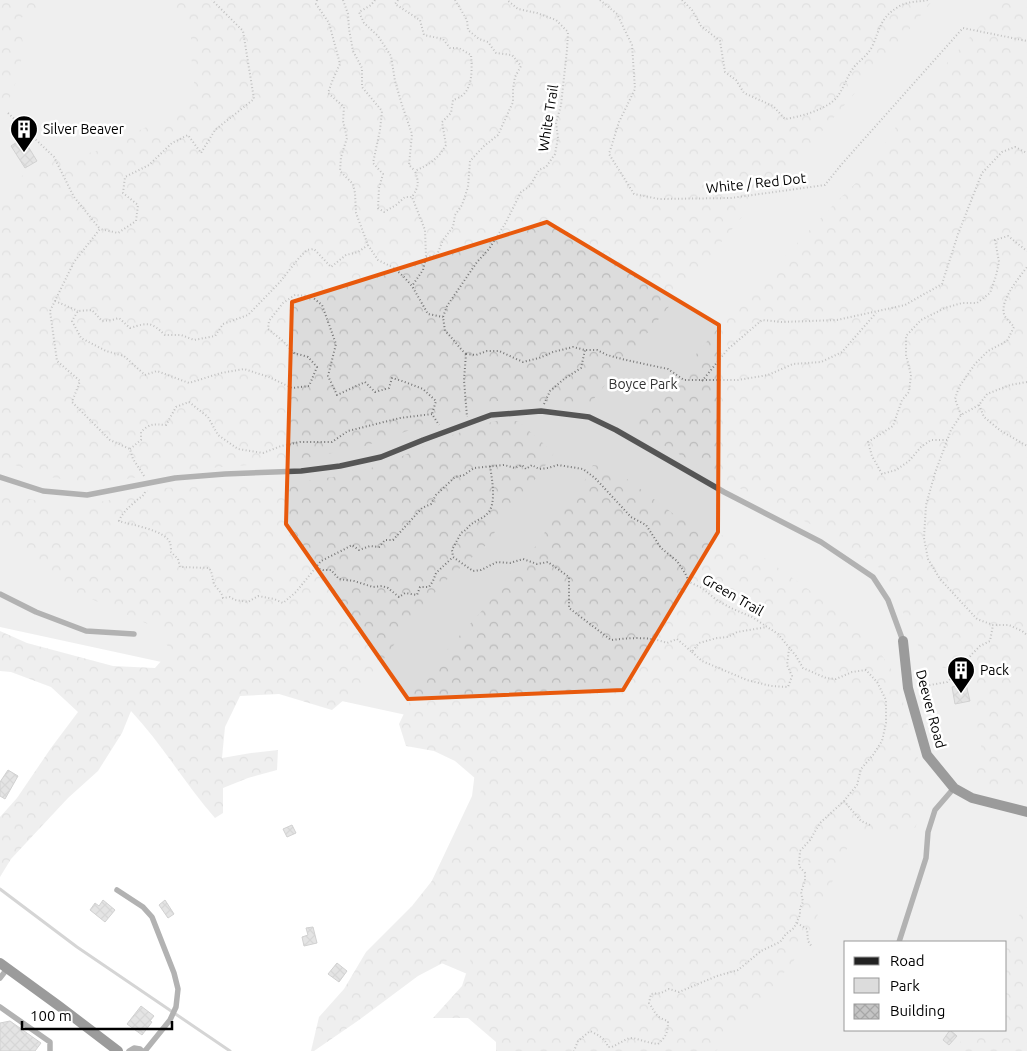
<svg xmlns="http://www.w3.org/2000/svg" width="1027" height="1051" viewBox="0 0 1027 1051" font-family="Ubuntu,sans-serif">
	<defs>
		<pattern id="forest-crowns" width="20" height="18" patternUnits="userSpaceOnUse" patternTransform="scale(1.25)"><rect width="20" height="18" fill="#dcdcdc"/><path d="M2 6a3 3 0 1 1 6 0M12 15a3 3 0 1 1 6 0" fill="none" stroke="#bbb"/></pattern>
		<pattern id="building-cross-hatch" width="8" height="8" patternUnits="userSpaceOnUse" patternTransform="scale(1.25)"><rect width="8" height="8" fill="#c4c4c4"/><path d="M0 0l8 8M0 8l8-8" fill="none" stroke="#a7a7a7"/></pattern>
	</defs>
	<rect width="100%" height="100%" fill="#fff"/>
	<!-- green -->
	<path fill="#dcdcdc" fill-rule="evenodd" d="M0,0H1027V1051H518L524,998L401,946L472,796L480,731L0,627ZM846,942H1006V1030H846Z"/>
	<!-- forest -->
	<path fill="url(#forest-crowns)" d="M0,0H47L45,7L18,19L23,43L20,71L5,110L0,111Z
		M160,0H933L904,36L811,144L741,218L588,406L563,402L492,401L362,447L287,462L196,469L91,484L50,477L0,460V197L12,189L20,177L44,164L63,157L94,152L176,113L195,92L191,55V34L166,4Z
		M1006,0H1027V793L973,782L974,772L982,751L974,707L980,695L974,677L956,666L944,668L925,660L884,571L856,552L812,525L727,482L634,428L642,418L670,389L697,353L726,319L834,204L862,177L888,139L913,101L987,18Z
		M495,421H518L554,453L538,476L510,509L487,544L442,584L403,632L371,677L332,710L279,694L240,696L225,727L222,758L251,753L278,750L277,770L248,778L223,788V813L215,818C185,784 162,744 131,711L122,733L98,771L68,798L11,859L0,877V817L17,798L51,748L78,712L51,687L11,672L0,671V631L27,643L113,666L155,668L170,651L159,629L55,583L0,532V488L24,498L70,507L105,501L158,488L204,487L288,483L340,476L386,464L434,441Z
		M593,465L604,466L619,473L675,515L749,547L808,589L875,645L899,681L909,731L922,770L927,802L915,828L894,831L865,832L853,835L815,921L793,962L744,1020L716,1051H496V1042L468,1018H433L462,986L475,946L418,976L359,1020L314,1051H311L319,1017L344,989L366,952L412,906L462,843L483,785L455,761L434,751L406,746L399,724L420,680L494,597L539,542L555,515L578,493Z
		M1027,893V1051H956L962,1038L968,1030H1006V949L1013,941L1022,905Z"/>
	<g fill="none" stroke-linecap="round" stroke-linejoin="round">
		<!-- stream -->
		<path stroke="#a3a3a3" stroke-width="3" d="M0,889L77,947L230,1051"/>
	</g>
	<!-- building -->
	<path fill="url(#building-cross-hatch)" stroke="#999" d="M23,138L37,161L25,168L11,146Z
		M966,684L970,701L955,704L952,687Z
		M8,770L18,776L5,799L0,796V782Z
		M292,825L296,833L287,837L283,829Z
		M103,900L115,910L105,922L90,910L95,903L99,906Z
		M165,900L174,914L168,918L159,905Z
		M313,927L317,943L304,946L302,937L308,935L306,928Z
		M337,963L347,971L339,982L328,974Z
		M141,1006L154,1016L150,1021L152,1022L142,1035L127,1024Z
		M10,1021L41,1043L35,1051H0V1023Z
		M950,1030L957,1036L949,1045L943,1040Z"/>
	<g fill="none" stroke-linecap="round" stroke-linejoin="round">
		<!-- path -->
		<path stroke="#777" stroke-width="2" stroke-dasharray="1 2.5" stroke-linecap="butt" d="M317,0L316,4L329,23L340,64L333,79L328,93L344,107L343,121L347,138L341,157L340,171L353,184L355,193L356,213L368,245L378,260L394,268L404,277L412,286L428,314L443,317
			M343,0L348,14L349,29L353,51L362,68V87L382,111L380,130L373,163L383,174L379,188L378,208L384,212L396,205L405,197H412
			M375,0L371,5L359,12L364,23L378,36L391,56L395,81L402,105L412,134L409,165L415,171
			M398,0L395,4L420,20L424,35L443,39L450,48H459L471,55C472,67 473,84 464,94C461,97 456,99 453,100L451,113L442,122L446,145C438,159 430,164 415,171C419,183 419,186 412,197L425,230L426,257L423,270L412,286
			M600,0L617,14L632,45L635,89L619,122L609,154L634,194L659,199L731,198L825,185L841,165L963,28L1027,41
			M682,0L692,10L701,26L720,41L725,72L736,80L744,93L773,106L785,119C800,117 828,109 837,97C844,88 847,76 854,67C860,60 867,56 872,47C880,29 880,18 898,7C906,1 919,2 928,0
			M8,113L54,157L74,197L100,229
			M368,245L358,252L346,255L331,267L314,249L307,250L299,258L279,283L248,315L223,324L215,336L194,340L181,335H165C151,322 149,322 130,328L119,318L112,320L102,321L92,310L78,311L72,321L81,338L106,351L124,356L145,375L157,371L189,383L221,373L244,369L269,377L292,388L309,386L317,367L308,357L294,353L283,341L268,329L269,321L283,303L295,295L311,296L322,305L336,344L328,376L337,395L365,382L375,392L389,388L392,378L402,381L423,389L436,401L432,414
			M426,257L437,255L443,240L453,227L455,215L462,205L468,187L470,161L484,146L498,135L513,102V89L515,77L521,66L512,55L496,53L488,42L479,39L468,30L467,20L455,0
			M55,301L78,311
			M466,354L476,355L487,351H499L523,362L539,358L553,352L573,347L585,350H597L607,355L626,360L668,369L684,380H738L768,375L793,364L821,362L842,352L876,313
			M466,354C458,347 453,338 445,331L443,317L447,306L477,262L489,249L505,224L521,192L530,186L539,170L546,167L555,154L558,138L556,123L561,105L567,50L568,32L556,20L537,13L518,9L507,0
			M466,354L464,380L467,417
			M702,381L728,349L762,320L782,322L837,320L905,305L942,284L958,234L982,173L1002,152L1015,147L1027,153
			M1027,382L1010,385L987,394L979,405L961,415L951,430L935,473L926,505L924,538L928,559L940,579L977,619L993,625H1009L1022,631L1027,635
			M544,404L550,391L564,379L581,368L585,350
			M979,405L984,417L1001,431L1027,446
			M961,415L955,399L959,387L975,364L988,351L1007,341L1014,327C1011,323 1005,318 1004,314C1000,300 1019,278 1027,267
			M947,440H931L921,447L909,461L896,470L882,474L872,456L868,442L893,426L902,400L909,392L911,375L906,355V336L921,320L945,308L962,303H977L990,293L996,276L999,262L995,240L1008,236L1027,251
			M130,449L141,440V432C150,423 154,424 166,425L176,407L189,402L208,417L218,435L238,449L263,453L281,446L300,442H332L348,431L400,418L432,414L439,425
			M490,466C492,479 497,505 487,514C484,518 477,520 473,523C468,526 467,530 461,533L452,550L453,557L473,571L481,570L497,562L510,563L523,559L537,564L548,562L569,577V608L611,640C630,638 649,636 667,643L677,639L692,652L699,643L717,638L728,637L737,632L767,627
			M144,476L133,459L130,449L110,440L72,402L80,381L57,361L50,311L74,262L100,229L118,233L136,221L138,205L123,193L125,177L149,165L172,143L188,135L201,153L215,130L254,99L243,31L212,0
			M145,492C143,497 140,497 136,501C129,507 122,513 119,521C131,525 166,530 170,543C171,545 171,550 171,552L178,559L180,567L209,568C213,574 212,578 214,584C217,589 222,592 223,598L230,597L235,600L248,602L258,596L274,599L283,603L296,592L321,561L341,551L352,545L359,550L370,546L379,547L385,540H393L422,508L431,504L436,495L455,477L464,475L474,468L504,465L515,468L522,465L526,469L532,465L539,469L548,468L558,465L583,469L595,478L631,517L646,525L661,548L677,561L685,573L689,582L702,588L718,601L733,609L752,617L778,634L796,656L803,668L826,678L836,679L852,672L866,670L877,682L886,700V723L882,741L873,755L861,769L857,785L844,801L820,823L810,840L800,851L799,866L805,873V881L801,892L803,902L800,908V915L794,928L786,934L780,942L761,951L738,970L717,976L679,992L669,989L661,993L651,994L649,1003C656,1013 655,1017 668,1021C668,1032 666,1037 658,1044L651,1043L633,1038H629L612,1047H608C605,1038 598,1035 590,1031L578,1041L574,1051
			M316,568L323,570H331L339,579L354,581L373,587L382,586L388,588L399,597L405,593L417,595L420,587H429L433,581L436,573L453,557
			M692,652L702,661L747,680L771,686L788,687L792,676L787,665L789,649
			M919,687L947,682L962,669L971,655L980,646L990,641L993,625
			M844,801L861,821L870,825
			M797,923L807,929L808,941L812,947"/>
		<!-- lane -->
		<path stroke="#555" stroke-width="5.5" d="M0,477L43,491L87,495L175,478L225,474L301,471L340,466L381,457L423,440L491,415L541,411L589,417L616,430L724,492L821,542L873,577L888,600L903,641
			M0,594L36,612L86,631L134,634
			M117,890L143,907L152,917L174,973L178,989L176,1007L170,1020L145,1051
			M899,942L926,858L928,832L935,810L954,788
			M0,978L7,969
			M0,1007L50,1042V1051
			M129,1051L134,1048L140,1049L142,1051"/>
		<!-- secondary -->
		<path stroke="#222" stroke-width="10" d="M903,641L908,688L927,755L954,788L972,798L1027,812
			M0,963L59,1006L118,1051"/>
	</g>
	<!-- marked area -->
	<path d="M0 0H1027V1051H0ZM547,222L719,325L718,532L623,690L408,699L286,524L292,302Z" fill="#fff" fill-opacity=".55" fill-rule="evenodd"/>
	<path fill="none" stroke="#e8590c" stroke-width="4" stroke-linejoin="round" d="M547,222L719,325L718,532L623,690L408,699L286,524L292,302Z"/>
	<!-- icons -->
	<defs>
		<g id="building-pin" transform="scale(1.4375)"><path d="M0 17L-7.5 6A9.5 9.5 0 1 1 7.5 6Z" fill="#000" stroke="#fff"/><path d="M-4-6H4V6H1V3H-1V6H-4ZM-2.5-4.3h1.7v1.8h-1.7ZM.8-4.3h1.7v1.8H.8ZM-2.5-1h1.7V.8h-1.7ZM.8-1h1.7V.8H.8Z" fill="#fff"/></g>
	</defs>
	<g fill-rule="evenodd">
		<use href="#building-pin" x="24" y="129"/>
		<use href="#building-pin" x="961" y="670"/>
	</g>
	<g text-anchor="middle" stroke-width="5" stroke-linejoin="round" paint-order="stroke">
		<!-- street labels -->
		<g font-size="14" fill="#000" stroke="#fff">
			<text transform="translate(548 118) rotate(-81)" y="5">White Trail</text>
			<text transform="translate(756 183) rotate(-6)" y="5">White / Red Dot</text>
			<text transform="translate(733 595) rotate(30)" y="5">Green Trail</text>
			<text transform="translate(931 709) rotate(75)" y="5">Deever Road</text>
		</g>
		<!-- poi labels -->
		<g font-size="14" fill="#000" stroke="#fff" text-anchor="start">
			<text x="43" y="134">Silver Beaver</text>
			<text x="980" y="675">Pack</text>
		</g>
		<!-- park labels -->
		<g font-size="14" fill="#333" stroke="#fff">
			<text x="643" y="389">Boyce Park</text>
		</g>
	</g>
	<!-- legend -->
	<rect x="844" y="941" width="162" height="90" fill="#ffffff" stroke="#999999"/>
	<rect x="854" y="957" width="25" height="8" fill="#222222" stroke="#999999"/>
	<text x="890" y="966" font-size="15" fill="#000000">Road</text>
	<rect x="854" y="978" width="25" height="15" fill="#dcdcdc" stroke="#999999"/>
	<text x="890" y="991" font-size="15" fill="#000000">Park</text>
	<rect x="854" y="1004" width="25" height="15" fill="url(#building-cross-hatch)" stroke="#999999"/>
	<text x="890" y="1016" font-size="15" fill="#000000">Building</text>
	<!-- scale -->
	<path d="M22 1021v8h150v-8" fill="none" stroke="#000000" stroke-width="2.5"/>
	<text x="30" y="1021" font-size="15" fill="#000000" stroke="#ffffff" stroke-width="4" paint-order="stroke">100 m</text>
</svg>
